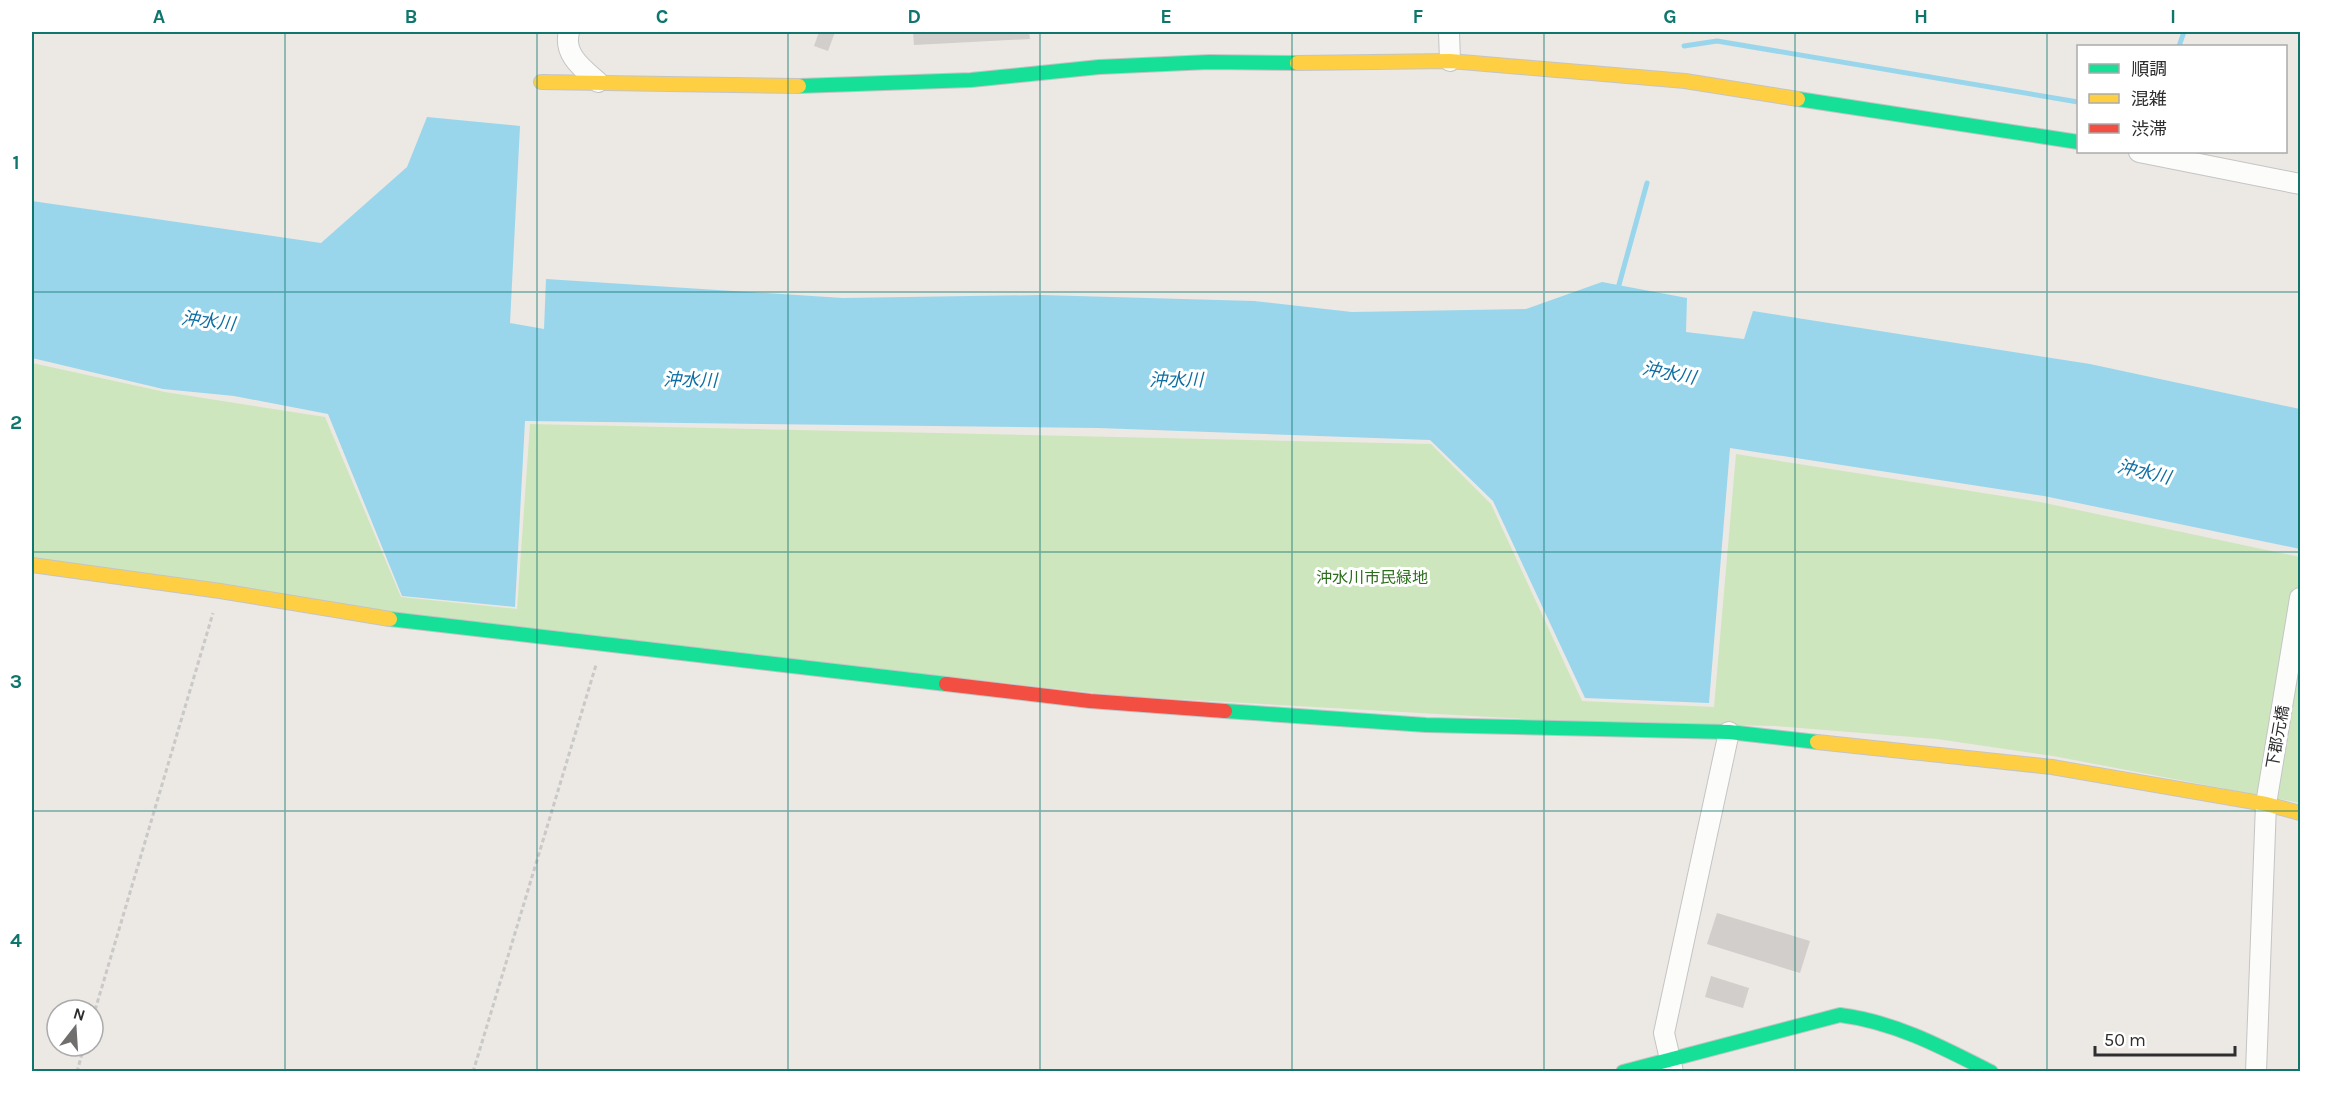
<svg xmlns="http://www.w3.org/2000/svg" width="2332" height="1103" viewBox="0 0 2332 1103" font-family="Karla,'Noto Sans JP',sans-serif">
	<rect width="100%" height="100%" fill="#ece8e4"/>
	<!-- green -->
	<path fill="#cee6be" d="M32,363L165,392L325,417L401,597L517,609L530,424L1431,444L1491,504L1582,701L1714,707L1736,454L2040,502L2300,557V803L2053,756L1937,739L1775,726L1578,722L1123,696L393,615L32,560Z"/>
	<!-- water -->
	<path fill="#99d6ec" d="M427,117L520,126L510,323L544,329L546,279L843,298L1041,295L1254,301L1352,312L1526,309L1602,282L1687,298L1686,332L1744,339L1753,311L2090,364L2300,409V549L2044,496L1730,448L1709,703L1585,698L1493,501L1430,440L1098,428L525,421L515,607L402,596L328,414L234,396L163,389L32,358V201L321,243L407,167Z"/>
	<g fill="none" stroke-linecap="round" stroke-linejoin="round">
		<!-- stream -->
		<path stroke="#99d6ec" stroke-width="5" d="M1684,46L1717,41L2078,102
			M2179,46L2184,32
			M1617,292L1647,183"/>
	</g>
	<!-- building -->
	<path fill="#d1cecb" d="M819,32H835L828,51L814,46Z
		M913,32H1029L1030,39L914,45Z
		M1717,913L1810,941L1800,973L1707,944Z
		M1711,976L1749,988L1743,1008L1705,997Z"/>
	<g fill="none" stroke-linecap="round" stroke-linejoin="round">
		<!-- street casing -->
		<g stroke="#c5c4c5" stroke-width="22">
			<path id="street" d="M569,32C563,54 582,68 598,82
				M1449,32L1450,61
				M2139,152L2300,184
				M1673,1072L1664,1033L1729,732
				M2256,1072L2266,804L2300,598"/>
		</g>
		<!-- fast casing -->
		<g stroke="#c5c4c5" stroke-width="16">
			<path id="fast" d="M799,86L971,80L1099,67L1209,62L1297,63
				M1798,99L2078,142
				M390,619L946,684
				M1225,711L1426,725L1729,732L1817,742
				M1623,1072L1840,1015C1895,1022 1942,1047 1991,1072"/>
		</g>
		<!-- slow casing -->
		<g stroke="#c5c4c5" stroke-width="16">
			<path id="slow" d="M1297,63L1450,61L1685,81L1798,99
				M541,82L799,86
				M32,565L220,591L390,619
				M1817,742L2052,767L2266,804L2300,813"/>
		</g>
		<!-- jam casing -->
		<g stroke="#c5c4c5" stroke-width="16">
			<path id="jam" d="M946,684L1090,701L1225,711"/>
		</g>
		<!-- path -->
		<path stroke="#c9c9c8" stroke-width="3" stroke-dasharray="4.5 3" stroke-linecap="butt" d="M93,1017L213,613
			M77,1072L84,1046
			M473,1072L596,665"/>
		<!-- street -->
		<use href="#street" stroke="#fcfcfb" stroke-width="20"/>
		<!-- fast -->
		<use href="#fast" stroke="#16e098" stroke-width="14"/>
		<!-- slow -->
		<use href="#slow" stroke="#ffcf43" stroke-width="14"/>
		<!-- jam -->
		<use href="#jam" stroke="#f24e42" stroke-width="14"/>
	</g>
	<!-- grid -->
	<path fill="none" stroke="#0f766e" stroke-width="1.5" stroke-opacity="0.55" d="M285,32V1072M537,32V1072M788,32V1072M1040,32V1072M1292,32V1072M1544,32V1072M1795,32V1072M2047,32V1072M32,292H2300M32,552H2300M32,811H2300"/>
	<g text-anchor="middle" stroke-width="6" stroke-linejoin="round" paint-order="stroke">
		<!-- park labels -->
		<g font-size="16" fill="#2c6e1b" stroke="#fff">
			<text x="1372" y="583">沖水川市民緑地</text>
		</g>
		<!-- street labels -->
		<g font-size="16" fill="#2e2e2e" stroke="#fff">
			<text transform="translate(2277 737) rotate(-80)" y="6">下郡元橋</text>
		</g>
		<!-- water labels -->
		<g font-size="18" font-style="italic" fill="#0d6fa3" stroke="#fff">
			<text transform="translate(208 321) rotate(7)" y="6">沖水川</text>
			<text transform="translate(1669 373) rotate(11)" y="6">沖水川</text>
			<text transform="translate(690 380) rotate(1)" y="6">沖水川</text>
			<text x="1176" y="386">沖水川</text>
			<text transform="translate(2144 472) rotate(13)" y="6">沖水川</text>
		</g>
	</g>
	<!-- border -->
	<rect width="2332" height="1103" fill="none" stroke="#ffffff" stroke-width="66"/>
	<!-- legend -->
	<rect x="2077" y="45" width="210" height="108" fill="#ffffff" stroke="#ababab" stroke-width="1.5"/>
	<rect x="2089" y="64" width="30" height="9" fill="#16e098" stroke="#ababab" stroke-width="1.5"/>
	<text x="2131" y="75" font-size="18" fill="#2e2e2e">順調</text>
	<rect x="2089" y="94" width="30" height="9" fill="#ffcf43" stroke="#ababab" stroke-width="1.5"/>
	<text x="2131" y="105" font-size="18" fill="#2e2e2e">混雑</text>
	<rect x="2089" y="124" width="30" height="9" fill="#f24e42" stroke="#ababab" stroke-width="1.5"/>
	<text x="2131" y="135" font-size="18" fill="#2e2e2e">渋滞</text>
	<!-- north arrow -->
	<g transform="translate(75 1028) rotate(17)"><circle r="28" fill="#ffffff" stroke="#ababab" stroke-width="1.5"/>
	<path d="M0-4.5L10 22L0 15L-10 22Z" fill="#706f6e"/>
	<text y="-9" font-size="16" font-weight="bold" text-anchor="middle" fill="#2e2e2e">N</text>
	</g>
	<!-- scale -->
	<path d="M2095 1046v9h140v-9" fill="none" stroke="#2e2e2e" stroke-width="3"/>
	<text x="2104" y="1046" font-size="18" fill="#2e2e2e" stroke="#ffffff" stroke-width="4.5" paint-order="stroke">50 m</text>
	<rect x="33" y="33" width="2266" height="1037" fill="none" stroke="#0f766e" stroke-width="2"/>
	<g font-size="20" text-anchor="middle" font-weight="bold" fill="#0f766e">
		<text x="159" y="23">A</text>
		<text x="411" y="23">B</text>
		<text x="662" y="23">C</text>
		<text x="914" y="23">D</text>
		<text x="1166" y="23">E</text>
		<text x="1418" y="23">F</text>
		<text x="1670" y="23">G</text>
		<text x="1921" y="23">H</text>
		<text x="2173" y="23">I</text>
		<text x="16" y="169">1</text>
		<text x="16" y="429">2</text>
		<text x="16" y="688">3</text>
		<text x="16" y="947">4</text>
	</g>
</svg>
